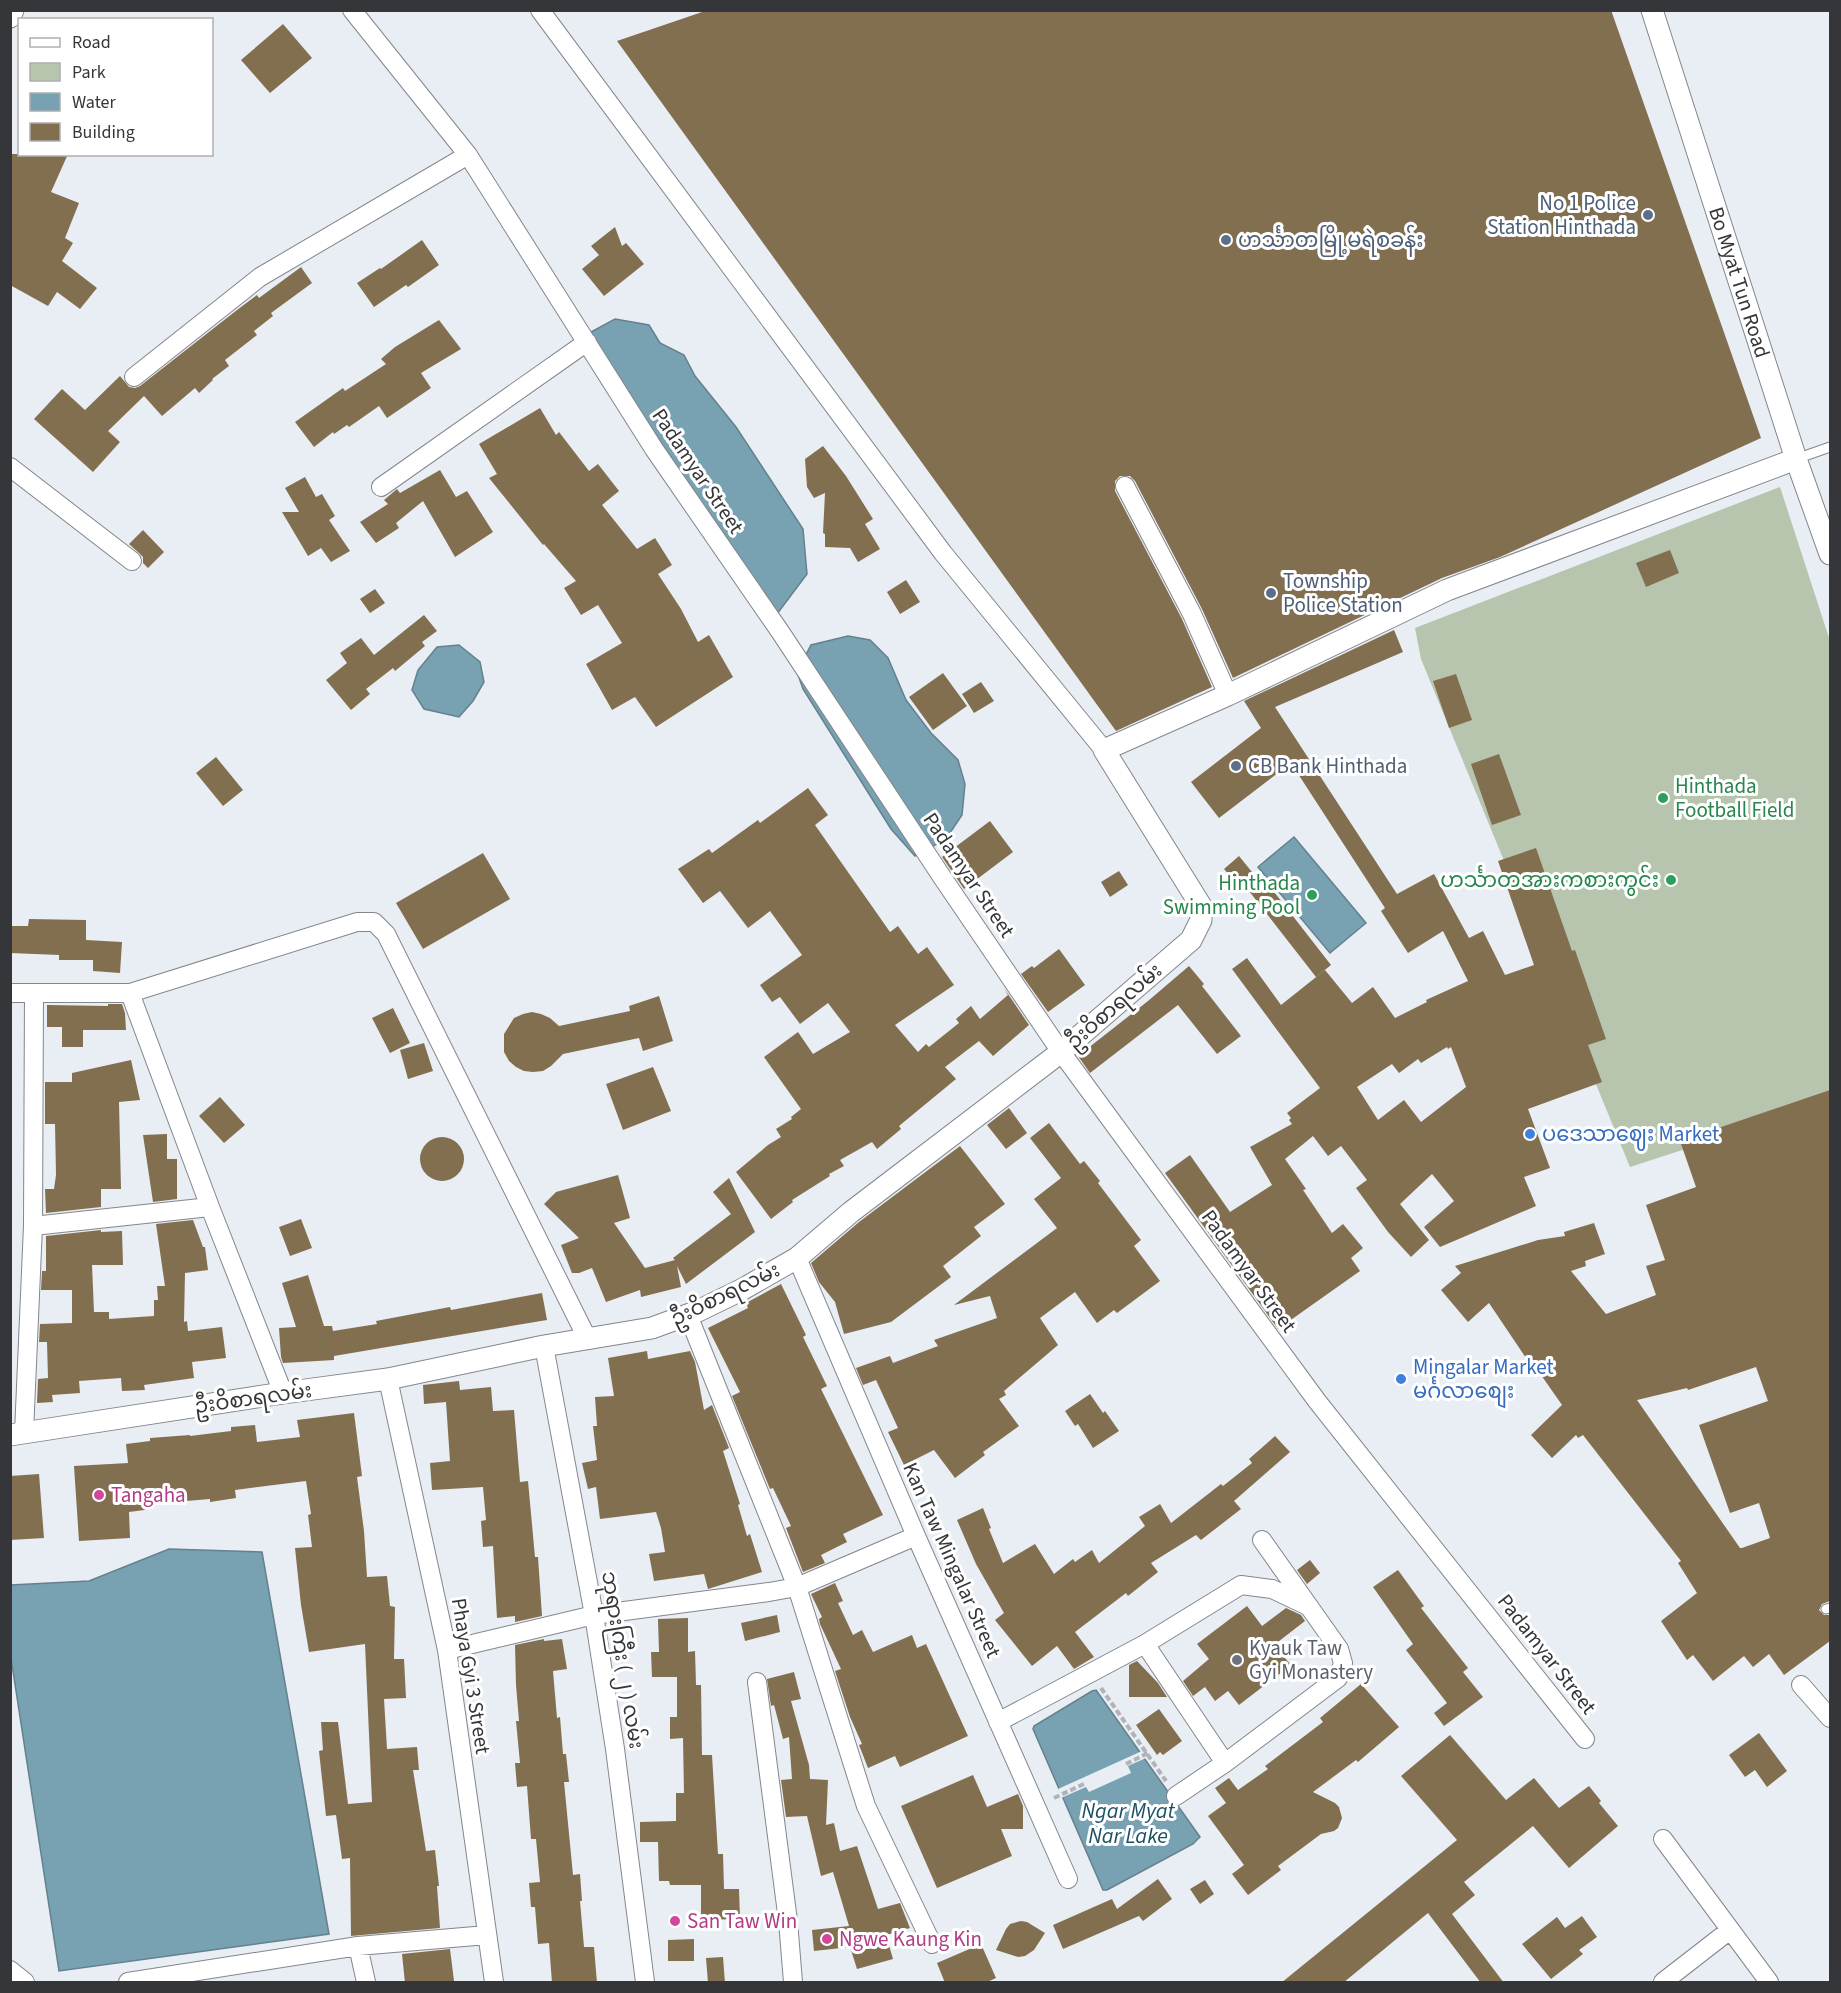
<svg xmlns="http://www.w3.org/2000/svg" width="1841" height="1993" viewBox="0 0 1841 1993" font-family="'Source Sans 3','Noto Sans Myanmar',sans-serif">
	<rect width="100%" height="100%" fill="#e9edf4"/>
	<!-- green -->
	<path fill="#b7c4ae" d="M1780,487L1830,641V1102L1630,1167L1421,659L1415,628Z"/>
	<!-- water -->
	<path fill="#78a1b2" stroke="#64818e" stroke-width="1.5" d="M615,319L649,325L660,343L684,355L695,376L736,427L803,529L807,574L777,614L629,403L602,384L587,352L591,332Z
		M848,636L870,640L888,658L906,700L931,733L958,760L965,784L962,815L946,839L915,856L891,829L803,689L797,672L811,645Z
		M459,645L480,662L484,682L473,701L459,717L424,709L412,690L418,670L437,647Z
		M1294,837L1366,923L1330,953L1258,867Z
		M169,1549L262,1552L329,1934L59,1971L11,1658V1585L89,1581Z
		M1096,1690L1200,1837L1193,1844L1107,1890H1103L1033,1729L1034,1726L1092,1691Z"/>
	<!-- pier -->
	<path fill="#e9edf4" d="M1142,1751L1146,1758L1128,1766L1131,1773L1089,1792L1086,1787L1061,1798L1058,1789Z"/>
	<!-- building -->
	<path fill="#826f50" fill-rule="evenodd" d="M708,10H1611L1761,438L1500,557L1442,578L1233,678L1202,609L1135,481L1130,476H1120L1115,481V491L1182,619L1212,687L1116,731L617,41Z
		M283,24L312,58L270,93L241,60Z
		M10,154H68L51,192L79,203L65,238L73,243L62,261L97,288L80,309L57,292L48,306L10,285Z
		M615,227L622,246L626,243L644,264L604,296L582,269L599,255L591,246Z
		M422,240L439,265L408,287L406,285L374,307L357,283L380,268L381,269Z
		M301,267L312,283L271,313L273,316L254,331L257,335L225,360L229,366L212,379L213,380L199,393L195,388L162,416L144,396L108,431L120,442L93,472L34,419L62,389L85,410L120,376L129,387L135,388L140,386L237,310L257,295L259,298Z
		M439,320L461,349L421,373L431,388L387,418L379,406L349,427L347,425L334,434L333,432L314,447L295,422L343,388L345,391L386,364L381,359L395,347Z
		M540,408L556,435L559,432L589,471L598,464L619,491L602,505L637,549L655,538L672,565L658,574L681,609L698,642L709,635L733,677L656,727L635,697L612,710L586,664L622,643L598,605L581,615L564,588L576,581L544,544L543,545L489,478L497,474L479,444Z
		M823,446L846,476L873,519L865,524L880,549L858,562L850,548L825,547V534L823,533L825,493L814,498L807,487L805,459Z
		M440,470L456,497L467,491L493,532L455,557L423,501L396,523L399,528L376,543L360,522L388,504L384,500L397,489L400,493Z
		M305,477L316,497L322,494L335,516L329,520L350,551L331,562L321,548L308,556L282,512H299L285,488Z
		M143,530L164,552L148,568L143,563V557L139,553L129,544Z
		M1670,550L1679,573L1646,587L1636,563Z
		M906,580L920,602L900,614L887,592Z
		M375,589L385,603L370,613L360,599Z
		M424,615L437,631L422,642L425,646L395,671L393,668L366,689L370,694L351,710L326,680L347,663L340,653L361,638L374,655Z
		M1394,630L1403,652L1275,707L1397,894L1434,874L1469,938L1483,931L1505,975L1534,965L1498,861L1536,848L1572,951L1575,950L1606,1039L1588,1045L1602,1082L1528,1109L1550,1168L1524,1177L1536,1206L1440,1247L1424,1227L1454,1201L1432,1174L1400,1204L1429,1240L1411,1257L1388,1232L1356,1188L1367,1180L1341,1146L1328,1156L1313,1136L1285,1159L1306,1189L1303,1190L1332,1233L1343,1224L1363,1248L1351,1258L1360,1271L1278,1329L1165,1173L1190,1155L1230,1212L1272,1185L1250,1147L1292,1124L1289,1120L1291,1118L1287,1113L1320,1088L1232,969L1247,958L1281,1005L1325,970L1352,1003L1373,987L1395,1018L1427,1002L1426,1000L1468,981L1443,931L1408,953L1381,911L1385,908L1291,763L1219,818L1191,782L1261,728L1244,701ZM1447,1047L1448,1049L1451,1047L1466,1087L1421,1122L1404,1100L1378,1120L1357,1087L1392,1064L1399,1073L1418,1059L1421,1063Z
		M943,673L967,706L933,730L909,697Z
		M1456,674L1472,720L1449,728L1433,681Z
		M981,682L994,701L974,713L962,694Z
		M1499,754L1521,815L1492,825L1471,764Z
		M216,757L243,790L223,806L196,773Z
		M808,788L828,815L815,825L890,932L898,926L918,954L927,947L954,985L895,1025L918,1052L926,1044L929,1047L959,1023L956,1019L971,1006L980,1019L1008,995L1004,988L1029,1025L993,1056L979,1041L945,1067L956,1079L899,1126L901,1129L877,1149L872,1142L840,1160L844,1166L829,1174L830,1176L792,1200L793,1202L771,1219L736,1172L768,1145L781,1137L776,1129L792,1119L791,1117L801,1109L764,1057L798,1032L813,1054L850,1032L828,1003L800,1024L780,997L772,1002L760,985L802,955L770,911L748,928L720,891L703,903L678,869L709,849L712,853L758,820L760,823Z
		M990,821L1013,852L964,889L942,857Z
		M483,853L510,899L423,949L396,903Z
		M1239,856L1256,877L1241,889L1224,869Z
		M1119,871L1128,885L1110,897L1101,882Z
		M1264,879L1331,965L1316,977L1249,891Z
		M29,919L86,920V940L122,942L120,973L93,971V960H59V955L10,953V926H28Z
		M1059,949L1085,985L1048,1012L1021,974L1032,966L1034,968Z
		M1189,966L1204,984L1202,986L1241,1036L1217,1054L1178,1005L1090,1073L1078,1056L1148,1001Z
		M659,996L673,1041L643,1051L639,1038L563,1054L551,1066L543,1071L533,1072L524,1071L516,1067L509,1061L504,1052V1034L514,1018L523,1014L532,1012L541,1014L550,1018L559,1026L630,1011L629,1006Z
		M108,1004H122L125,1013L126,1030H83V1047H62V1027H47V1005L108,1006Z
		M393,1008L410,1043L390,1053L372,1018Z
		M424,1043L433,1071L408,1079L400,1050Z
		M131,1060L140,1100L119,1102L121,1189H101V1207L46,1213L45,1189H54L56,1175L55,1124H45V1082H72V1073Z
		M653,1067L671,1111L623,1130L606,1084Z
		M1830,1090V1601L1822,1604L1819,1610L1824,1615H1830V1641L1784,1675L1769,1654L1753,1667L1744,1656L1713,1681L1693,1655L1687,1660L1661,1621L1697,1593L1678,1563L1681,1561L1583,1435L1578,1438L1576,1435L1552,1458L1531,1435L1562,1405L1532,1362L1530,1364L1489,1303L1468,1322L1441,1290L1461,1273L1455,1266L1538,1240L1565,1236L1564,1232L1594,1223L1605,1254L1585,1261L1586,1266L1571,1271L1606,1314L1656,1295L1646,1266L1665,1260L1646,1205L1696,1187L1680,1141ZM1756,1367L1768,1401L1699,1425L1730,1513L1759,1503L1770,1538L1742,1548H1740L1637,1400L1687,1388L1688,1390Z
		M220,1097L245,1125L224,1143L199,1116Z
		M1009,1108L1027,1133L1006,1149L987,1125Z
		M1049,1123L1080,1164L1084,1161L1100,1181L1098,1183L1141,1240L1134,1246L1160,1281L1117,1313L1114,1310L1097,1323L1075,1292L1040,1318L1058,1345L1004,1391L1006,1395L999,1399L1019,1426L983,1452L985,1455L955,1478L934,1450L904,1465L888,1432L898,1428L876,1380L863,1385L856,1368L890,1356L893,1363L938,1346L934,1340L997,1318L990,1296L954,1305L1057,1228L1034,1199L1061,1178L1030,1138Z
		M167,1134V1159H177V1199L153,1202L143,1135Z
		M420 1159a22 22 0 1 1 44 0a22 22 0 1 1-44 0Z
		M960,1146L1005,1204L974,1227L981,1236L943,1266L951,1277L891,1322L844,1334L835,1302L819,1282L811,1263L859,1222Z
		M618,1175L630,1218L614,1223L645,1268L675,1260L673,1258L731,1214L713,1192L729,1178L755,1232L686,1284L677,1266L681,1287L641,1297L640,1290L606,1302L592,1268L579,1273H572L561,1245L579,1238L544,1204L556,1192Z
		M301,1219L312,1248L290,1256L279,1227Z
		M193,1220L203,1247H205L208,1270L185,1273L184,1322L187,1321L188,1331L222,1327L226,1358L192,1362L194,1378L144,1385L145,1390L122,1391L121,1378L79,1381L80,1393L52,1395L53,1402L37,1403L38,1379L48,1378L47,1342H39L40,1324L72,1323V1290H41L42,1271H46V1236L101,1230V1232L122,1231L123,1265H92L94,1312H109V1319L154,1316V1300H158L157,1286H165L156,1224Z
		M308,1275L324,1326H332L333,1331L377,1324L376,1321L450,1307L451,1310L542,1293L547,1320L334,1356V1360L283,1363L281,1357L279,1328L296,1327L282,1283Z
		M781,1284L806,1335L803,1337L827,1386L821,1389L883,1515L843,1534L847,1542L821,1555L825,1563L803,1572L786,1528L791,1526L773,1488L770,1489L732,1396L740,1392L708,1328L748,1308L746,1303Z
		M647,1351L648,1359L690,1351L695,1362L704,1410L712,1405L729,1448L723,1451L740,1504L738,1505L747,1536L750,1534L762,1572L708,1589L704,1574L654,1581L649,1554L665,1552L661,1528L656,1512L600,1519L596,1487L588,1489L582,1463L597,1460L593,1426H597L595,1397L614,1396L608,1358Z
		M459,1381L460,1390L491,1387L493,1411L514,1410L520,1482L528,1481L535,1557H538L542,1616L515,1622V1616L497,1618L493,1546L483,1547L481,1521L486,1520L483,1487L432,1490L430,1463L450,1461L446,1402L424,1404L423,1385Z
		M1090,1394L1103,1413L1105,1411L1119,1431L1093,1448L1078,1424L1075,1426L1065,1411Z
		M354,1413L362,1476L357,1477L364,1531L367,1577L387,1576L390,1606L395,1607L394,1659H404L406,1698L384,1699L387,1749L417,1747L419,1770H413L426,1851L435,1850L439,1886H437L440,1928L351,1936L350,1858L342,1859L336,1815L326,1816L319,1751L323,1750L321,1722H338L348,1804L372,1802L365,1644L309,1652L301,1605L295,1548L312,1547L308,1515L311,1514L306,1481L235,1490L236,1498L210,1502V1499L151,1504L152,1509L129,1512L130,1538L79,1541L74,1466L128,1463L126,1444L150,1441V1438L190,1435V1436L231,1431V1427L255,1425L257,1442L300,1437L297,1420Z
		M1275,1436L1290,1452L1234,1501L1241,1509L1201,1540L1196,1535L1151,1563L1158,1572L1128,1596L1126,1593L1075,1632L1094,1657L1074,1669L1057,1646L1032,1666L995,1620L1004,1613L976,1564L957,1520L983,1508L991,1528L989,1529L1003,1563L1035,1544L1054,1574L1073,1559L1075,1562L1092,1550L1099,1563L1145,1526L1139,1517L1160,1504L1171,1523L1221,1484L1223,1486L1252,1463L1249,1459Z
		M39,1474L44,1538L10,1540V1476Z
		M1310,1560L1320,1573L1307,1584L1297,1570Z
		M1398,1570L1424,1606L1421,1608L1468,1668L1463,1672L1483,1697L1444,1726L1434,1713L1447,1703L1406,1650L1413,1644L1373,1587Z
		M835,1583L843,1601L838,1603L853,1635L862,1630L873,1652L912,1635L917,1648L926,1644L968,1736L900,1767L895,1756L868,1768L859,1745L862,1744L850,1717L835,1671L841,1669L820,1624L819,1619L822,1617L811,1594Z
		M1247,1606L1262,1626L1286,1608L1301,1615L1305,1621L1274,1645L1291,1665L1239,1705L1228,1691L1215,1701L1205,1687L1193,1696L1183,1681L1209,1659L1197,1644Z
		M777,1615L780,1632L745,1641L741,1623Z
		M688,1618V1652L695,1651L696,1685H701L702,1755H712L718,1854H723L724,1889H739L740,1919L701,1920V1885H670L669,1881H659L658,1842H640V1822L676,1821V1793H684L683,1738L670,1739V1717H677V1677H652L651,1652H659L658,1619Z
		M544,1639V1641L562,1639L567,1669L553,1671L557,1718L560,1717L563,1754H566L569,1782H564L573,1875L580,1874L582,1901H580L584,1947H594L597,1983H552L549,1943L538,1944L535,1907H531L529,1883L540,1882L536,1839H531L527,1786L517,1787L515,1763H520L516,1721H519L516,1685L515,1645Z
		M1137,1661L1158,1683L1167,1697H1129V1665Z
		M794,1672L801,1699L791,1701L809,1765L810,1779L828,1780L826,1825L834,1823L840,1851L857,1846L878,1909L900,1903L910,1928L886,1935L893,1959L857,1969L850,1947L814,1951L812,1930L849,1926L833,1872L821,1876L807,1816L786,1817L781,1780L792,1779L789,1737L783,1739L774,1705L771,1706L767,1679Z
		M1361,1684L1399,1727L1358,1762L1356,1760L1313,1792L1335,1803L1339,1807L1342,1818L1338,1828L1334,1831L1321,1834L1278,1866L1281,1870L1248,1895L1232,1874L1244,1865L1208,1816L1226,1803L1215,1788L1229,1778L1238,1790L1268,1769L1265,1766L1323,1722L1320,1718Z
		M1159,1709L1182,1741L1163,1755L1160,1752L1157,1755L1136,1725Z
		M1759,1733L1787,1771L1767,1787L1755,1770L1745,1777L1729,1755Z
		M1450,1735L1506,1800L1534,1778L1559,1808L1589,1786L1601,1801L1599,1803L1618,1826L1569,1868L1533,1826L1464,1882L1475,1895L1452,1914L1504,1983H1481L1428,1913L1343,1983H1281L1457,1840L1401,1776Z
		M973,1775L987,1807L1018,1794L1023,1806V1829H1001L1012,1856L937,1888L901,1806Z
		M1158,1879L1172,1899L1143,1921L1139,1916L1063,1949L1053,1925L1112,1899L1117,1909Z
		M1205,1880L1214,1894L1200,1904L1190,1889Z
		M1582,1916L1597,1937L1579,1950L1583,1954L1551,1979L1522,1944L1557,1917L1565,1928Z
		M1021,1921L1027,1922L1045,1933L1034,1950L1025,1956L1018,1957L996,1950L1006,1929L1010,1924Z
		M694,1939V1961H668V1940Z
		M981,1944L996,1978L985,1983H945L937,1963Z
		M450,1949L454,1981L405,1983L402,1954Z
		M723,1957L725,1983H708L706,1958Z"/>
	<g fill="none" stroke-linecap="round" stroke-linejoin="round">
		<!-- service casing -->
		<g stroke="#83868c" stroke-width="11">
			<path id="service" d="M1796,459L1830,447
				M1826,1609L1830,1608"/>
		</g>
		<!-- minor casing -->
		<g stroke="#83868c" stroke-width="20">
			<path id="minor" d="M352,10L468,155L654,449L781,633L942,877L1061,1052L1317,1401L1585,1739
				M540,10L943,553L1104,750
				M134,377L260,277L468,155
				M10,467L132,561
				M1125,486L1192,614L1228,695
				M381,487L587,342
				M10,993H130L357,922H374L386,934L588,1340
				M130,993L210,1207L283,1393
				M33,1226L210,1207
				M797,1258L916,1536L1068,1879
				M688,1315L797,1587L866,1806L932,1944
				M544,1346L594,1615L615,1749L645,1982
				M388,1379L447,1650L494,1982
				M24,1433L33,1226L34,993
				M447,1650L594,1615L769,1592L797,1587L916,1536
				M757,1682L788,1921L793,1982
				M1801,1685L1830,1718
				M998,1722L1145,1644
				M1225,1763L1145,1644L1241,1585L1272,1589L1308,1606
				M1176,1796L1225,1763L1338,1678L1343,1663L1339,1649L1262,1540
				M1663,1839L1769,1982
				M358,1946L366,1982
				M10,1970L25,1982
				M128,1982L358,1946L487,1935
				M1663,1982L1730,1930"/>
		</g>
		<!-- tertiary casing -->
		<g stroke="#83868c" stroke-width="23">
			<g id="tertiary">
				<path id="s1" d="M1652,10L1796,459L1830,554"/>
				<path d="M10,17L13,10"/>
				<path d="M10,1435L283,1393L388,1379L544,1346L652,1328L698,1311L743,1289L797,1258L851,1212L1061,1052L1191,940L1201,920V906L1104,750L1228,695L1447,590L1796,459"/>
			</g>
		</g>
		<!-- path -->
		<path stroke="#b0b3b8" stroke-width="4" stroke-dasharray="6 3" stroke-linecap="butt" d="M1101,1688L1166,1781
			M1126,1764L1148,1753
			M1054,1798L1086,1783"/>
		<!-- service -->
		<use href="#service" stroke="#fff" stroke-width="9"/>
		<!-- minor -->
		<use href="#minor" stroke="#fff" stroke-width="18"/>
		<!-- tertiary -->
		<use href="#tertiary" stroke="#fff" stroke-width="21"/>
	</g>
	<!-- markers -->
	<g fill="#5c6f8a" stroke="#fff" stroke-width="2">
		<circle cx="1648" cy="215" r="6"/>
		<circle cx="1226" cy="240" r="6"/>
		<circle cx="1271" cy="593" r="6"/>
		<circle cx="1236" cy="766" r="6"/>
	</g>
	<g fill="#2e9e5b" stroke="#fff" stroke-width="2">
		<circle cx="1663" cy="798" r="6"/>
		<circle cx="1671" cy="880" r="6"/>
		<circle cx="1312" cy="895" r="6"/>
	</g>
	<g fill="#3f7fe0" stroke="#fff" stroke-width="2">
		<circle cx="1530" cy="1134" r="6"/>
		<circle cx="1401" cy="1379" r="6"/>
	</g>
	<g fill="#d1479c" stroke="#fff" stroke-width="2">
		<circle cx="99" cy="1495" r="6"/>
		<circle cx="675" cy="1921" r="6"/>
		<circle cx="827" cy="1939" r="6"/>
	</g>
	<circle fill="#6b7280" stroke="#fff" stroke-width="2" cx="1237" cy="1660" r="6"/>
	<g text-anchor="middle" stroke-width="6" stroke-linejoin="round" paint-order="stroke">
		<!-- service labels -->
		<g font-size="21" fill="#4e5e75" stroke="#fff" text-anchor="start">
			<text x="1636" y="210" text-anchor="end">No 1 Police<tspan x="1636" dy="24">Station Hinthada</tspan></text>
			<text x="1238" y="247">ဟင်္သာတမြို့မရဲစခန်း</text>
			<text x="1283" y="588">Township<tspan x="1283" dy="24">Police Station</tspan></text>
			<text x="1248" y="773">CB Bank Hinthada</text>
		</g>
		<!-- street labels -->
		<g font-size="21" fill="#353639" stroke="#fff">
			<text dy="7" stroke="none"><textPath href="#s1" startOffset="286">Bo Myat Tun Road</textPath></text>
			<text transform="translate(698 471) rotate(56)" y="7">Padamyar Street</text>
			<text transform="translate(969 875) rotate(56)" y="7">Padamyar Street</text>
			<text transform="translate(1114 1006) rotate(-41)" y="7">ဦးဝိစာရလမ်း</text>
			<text transform="translate(1249 1271) rotate(54)" y="7">Padamyar Street</text>
			<text transform="translate(725 1294) rotate(-26)" y="7">ဦးဝိစာရလမ်း</text>
			<text transform="translate(253 1398) rotate(-8)" y="7">ဦးဝိစာရလမ်း</text>
			<text transform="translate(952 1560) rotate(66)" y="7">Kan Taw Mingalar Street</text>
			<text transform="translate(1547 1654) rotate(52)" y="7">Padamyar Street</text>
			<text transform="translate(623 1660) rotate(81)" y="7">ဘုရားကြီး ( ၂ ) လမ်း</text>
			<text transform="translate(471 1676) rotate(81)" y="7">Phaya Gyi 3 Street</text>
		</g>
		<!-- leisure labels -->
		<g font-size="21" fill="#27864d" stroke="#fff" text-anchor="end">
			<text x="1675" y="793" text-anchor="start">Hinthada<tspan x="1675" dy="24">Football Field</tspan></text>
			<text x="1659" y="887">ဟင်္သာတအားကစားကွင်း</text>
			<text x="1300" y="890">Hinthada<tspan x="1300" dy="24">Swimming Pool</tspan></text>
		</g>
		<!-- shop labels -->
		<g font-size="21" fill="#366cbe" stroke="#fff" text-anchor="start">
			<text x="1542" y="1141">ပဒေသာဈေး Market</text>
			<text x="1413" y="1374">Mingalar Market<tspan x="1413" dy="24">မင်္ဂလာစျေး</tspan></text>
		</g>
		<!-- hotel labels -->
		<g font-size="21" fill="#b23c85" stroke="#fff" text-anchor="start">
			<text x="111" y="1502">Tangaha</text>
			<text x="687" y="1928">San Taw Win</text>
			<text x="839" y="1946">Ngwe Kaung Kin</text>
		</g>
		<!-- worship labels -->
		<g font-size="21" fill="#5b616d" stroke="#fff" text-anchor="start">
			<text x="1249" y="1655">Kyauk Taw<tspan x="1249" dy="24">Gyi Monastery</tspan></text>
		</g>
		<!-- water labels -->
		<g font-size="22" font-style="italic" fill="#195063" stroke="#fff">
			<text x="1128" y="1818">Ngar Myat<tspan x="1128" dy="25">Nar Lake</tspan></text>
		</g>
	</g>
	<!-- border -->
	<rect width="1841" height="1993" fill="none" stroke="#353639" stroke-width="24"/>
	<!-- legend -->
	<rect x="18" y="18" width="195" height="138" fill="#ffffff" stroke="#aeafb0" stroke-width="1.5"/>
	<rect x="30" y="38" width="30" height="9" fill="#ffffff" stroke="#aeafb0" stroke-width="1.5"/>
	<text x="72" y="48" font-size="18" fill="#353639">Road</text>
	<rect x="30" y="63" width="30" height="18" fill="#b7c4ae" stroke="#aeafb0" stroke-width="1.5"/>
	<text x="72" y="78" font-size="18" fill="#353639">Park</text>
	<rect x="30" y="93" width="30" height="18" fill="#78a1b2" stroke="#aeafb0" stroke-width="1.5"/>
	<text x="72" y="108" font-size="18" fill="#353639">Water</text>
	<rect x="30" y="123" width="30" height="18" fill="#826f50" stroke="#aeafb0" stroke-width="1.5"/>
	<text x="72" y="138" font-size="18" fill="#353639">Building</text>
</svg>
